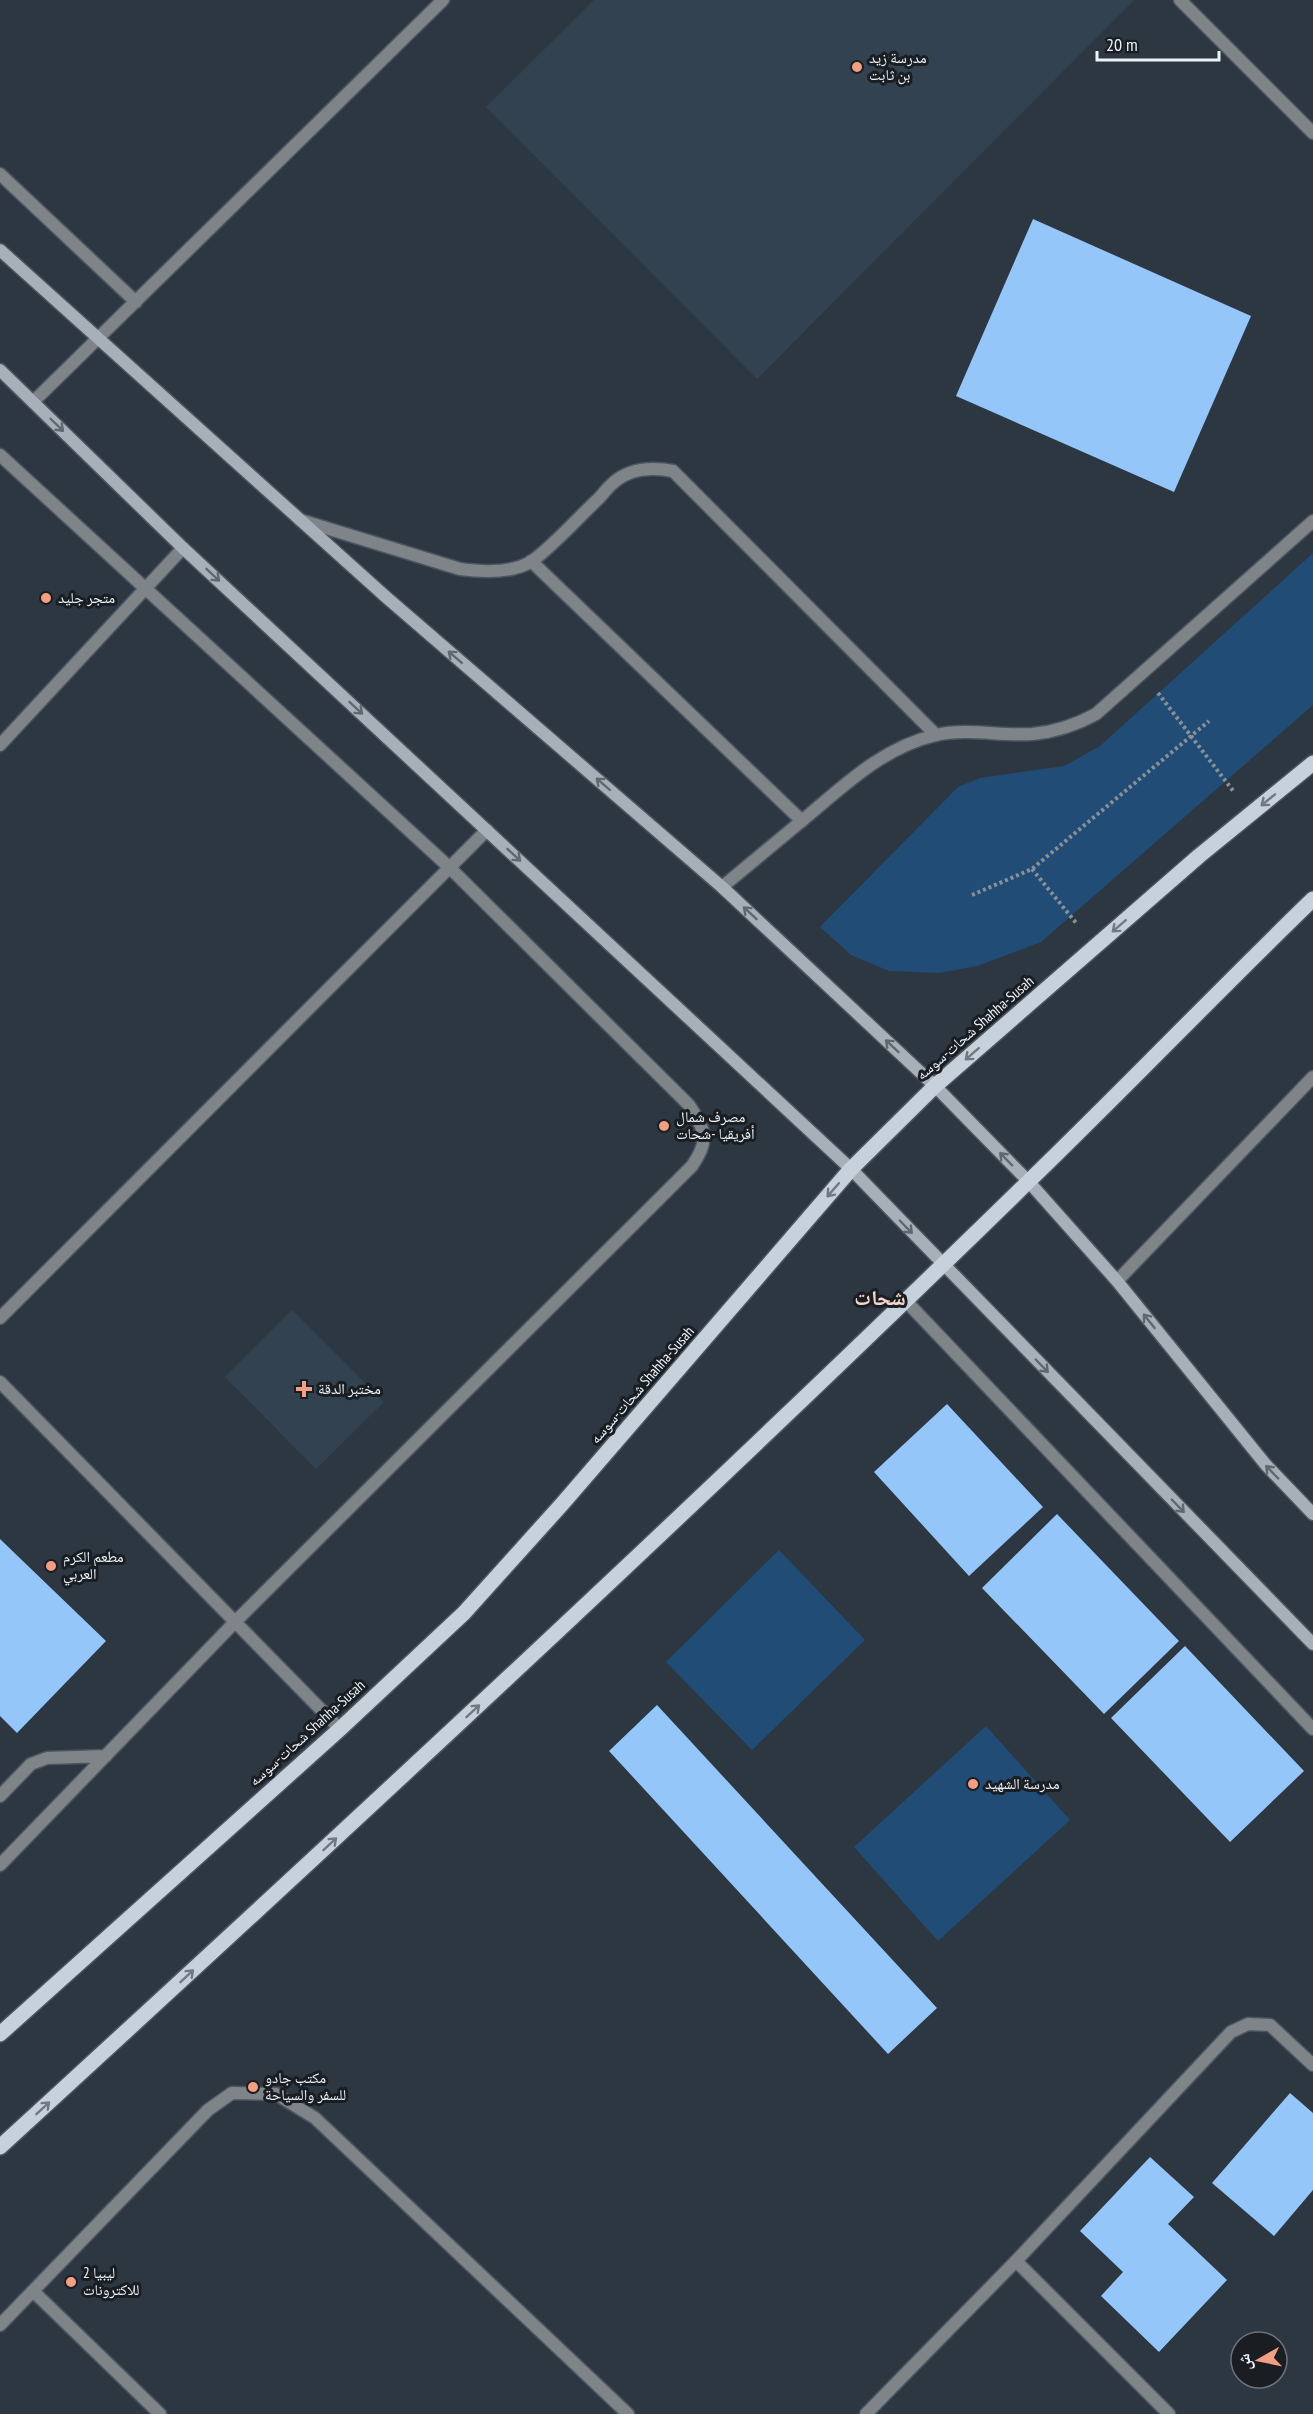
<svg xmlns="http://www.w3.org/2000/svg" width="1313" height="2414" viewBox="0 0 1313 2414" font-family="'PT Sans Narrow','Noto Naskh Arabic',sans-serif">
	<rect width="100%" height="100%" fill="#2d3742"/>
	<!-- built -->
	<path fill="#334250" d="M594,0H1134L757,379L486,107Z
		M292,1310L384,1402L316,1469L225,1377Z"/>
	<!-- green -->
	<path fill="#204c76" d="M1313,553V705L1041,942L977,966L939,973L889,971L851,955L820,927L958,787L980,778L1064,766L1100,746Z
		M779,1550L865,1640L752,1750L666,1662Z
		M986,1726L1070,1820L938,1941L854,1847Z"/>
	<!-- building -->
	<path fill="#94c6f9" d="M1033,219L1251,316L1174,492L956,396Z
		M947,1404L1043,1507L969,1576L874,1472Z
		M1057,1514L1179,1641L1104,1714L982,1588Z
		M0,1539L106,1641L17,1733L0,1716Z
		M1185,1646L1304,1771L1230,1842L1111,1718Z
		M657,1705L937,2008L888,2054L609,1751Z
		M1290,2093L1313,2113V2190L1274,2236L1212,2183Z
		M1150,2157L1194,2197L1168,2224L1227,2280L1159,2352L1101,2296L1123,2272L1080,2231Z"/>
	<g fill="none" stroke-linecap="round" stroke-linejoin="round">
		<!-- lane casing -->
		<g stroke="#4c555f" stroke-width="15">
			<path id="lane" d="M300,520L460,569C482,572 512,574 532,561C552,547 578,518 596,501C602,496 606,489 612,484C629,468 651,467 673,471L936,735
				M531,561L802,821"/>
		</g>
		<!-- street casing -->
		<g stroke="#4c555f" stroke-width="15">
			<path id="street" d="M1180,0L1313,133
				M0,174L136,302
				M33,402L443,0
				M0,455L449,867L689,1105C706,1131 710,1140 692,1166L236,1621L0,1865
				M0,745L183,548
				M722,887C751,863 781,838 810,814C849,781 885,747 936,735C968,728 999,736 1032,734C1055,732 1076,725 1096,714L1313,521
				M1117,1281L1313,1077
				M905,1300L1313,1729
				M0,1318L487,830
				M0,1382L340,1729
				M0,1796L31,1764L47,1758L106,1756
				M1016,2261L1169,2414
				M33,2291L160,2414
				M0,2325L208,2110L232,2093L276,2094L315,2118L628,2414
				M866,2414L1016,2261L1231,2032L1248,2024L1270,2025L1313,2065"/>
		</g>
		<!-- secondary casing -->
		<g stroke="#4c555f" stroke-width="15">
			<path id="secondary" d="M0,250L386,597L722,887L935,1086L1029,1182L1117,1281L1266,1465L1313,1514
				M0,370L183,548L851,1169L1313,1644"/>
		</g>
		<!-- primary casing -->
		<g stroke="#4c555f" stroke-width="18">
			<path id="primary" d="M0,2034L340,1729L464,1613L563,1503L851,1169L935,1086L1199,856L1313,763
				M0,2147C347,1829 692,1510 1029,1181C1125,1088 1217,992 1313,899"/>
		</g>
		<!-- path -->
		<path stroke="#889099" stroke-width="4" stroke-dasharray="3 3" stroke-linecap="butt" d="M1158,693L1234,792
			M1032,869L1077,924
			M972,895L1032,869L1209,721"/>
		<!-- lane -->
		<use href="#lane" stroke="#7f8489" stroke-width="12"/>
		<!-- street -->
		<use href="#street" stroke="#7f8489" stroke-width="12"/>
		<!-- secondary -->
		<use href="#secondary" stroke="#a7b0b8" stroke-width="12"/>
		<!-- primary -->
		<use href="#primary" stroke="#c7d1dc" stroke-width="15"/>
	</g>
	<!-- one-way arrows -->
	<defs><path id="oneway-shaft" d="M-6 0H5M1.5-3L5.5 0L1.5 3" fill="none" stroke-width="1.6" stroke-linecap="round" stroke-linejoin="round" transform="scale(1.5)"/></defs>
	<g stroke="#60676e">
		<use href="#oneway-shaft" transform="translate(57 425) rotate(44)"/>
		<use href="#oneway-shaft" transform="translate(213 575) rotate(43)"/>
		<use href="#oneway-shaft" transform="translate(455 657) rotate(-139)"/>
		<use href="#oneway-shaft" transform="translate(356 708) rotate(43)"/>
		<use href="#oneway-shaft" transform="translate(603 784) rotate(-139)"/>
		<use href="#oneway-shaft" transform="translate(514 855) rotate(43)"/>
		<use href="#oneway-shaft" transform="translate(750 913) rotate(-137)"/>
		<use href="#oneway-shaft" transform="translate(892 1046) rotate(-137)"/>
		<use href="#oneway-shaft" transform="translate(1006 1159) rotate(-134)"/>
		<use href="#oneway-shaft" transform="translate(906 1227) rotate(46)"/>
		<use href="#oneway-shaft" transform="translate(1149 1321) rotate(-129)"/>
		<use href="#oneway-shaft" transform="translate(1042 1366) rotate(46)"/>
		<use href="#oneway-shaft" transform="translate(1272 1472) rotate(-134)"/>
		<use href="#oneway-shaft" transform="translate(1178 1506) rotate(46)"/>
	</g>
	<g stroke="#707880">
		<use href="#oneway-shaft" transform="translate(1268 800) rotate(141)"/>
		<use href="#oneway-shaft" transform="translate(1119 926) rotate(139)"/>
		<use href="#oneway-shaft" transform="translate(972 1054) rotate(139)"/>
		<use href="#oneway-shaft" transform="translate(833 1190) rotate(131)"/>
		<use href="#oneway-shaft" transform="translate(473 1711) rotate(-43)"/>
		<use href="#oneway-shaft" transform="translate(330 1844) rotate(-43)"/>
		<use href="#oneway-shaft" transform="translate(187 1976) rotate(-43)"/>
		<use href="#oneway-shaft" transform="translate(43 2108) rotate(-43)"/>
	</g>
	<!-- markers -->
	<g fill="#f39f83" stroke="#1a1e23" stroke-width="2">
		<circle cx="857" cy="67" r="6"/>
		<circle cx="46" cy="598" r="6"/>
		<circle cx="664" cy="1126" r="6"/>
		<path d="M301 1380h6v6h6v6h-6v6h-6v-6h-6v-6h6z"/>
		<circle cx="51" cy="1566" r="6"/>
		<circle cx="973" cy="1784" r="6"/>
		<circle cx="253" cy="2087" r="6"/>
		<circle cx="71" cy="2282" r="6"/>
	</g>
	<g text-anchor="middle" stroke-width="6" stroke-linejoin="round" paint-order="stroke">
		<!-- poi labels -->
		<g font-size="15" fill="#ecf3f9" stroke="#1a1e23" text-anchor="start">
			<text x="869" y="63">مدرسة زيد<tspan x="869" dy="17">بن ثابت</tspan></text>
			<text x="58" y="603">متجر جليد</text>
			<text x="676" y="1122">مصرف شمال<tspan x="676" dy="17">أفريقيا -شحات</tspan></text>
			<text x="318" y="1394">مختبر الدقة</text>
			<text x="63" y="1562">مطعم الكرم<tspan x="63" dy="17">العربي</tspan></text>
			<text x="985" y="1789">مدرسة الشهيد</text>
			<text x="265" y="2083">مكتب جادو<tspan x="265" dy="17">للسفر والسياحة</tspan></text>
			<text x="83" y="2278">ليبيا 2<tspan x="83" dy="17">للاكترونات</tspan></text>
		</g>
		<!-- street labels -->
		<g font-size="15" fill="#ecf3f9" stroke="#1a1e23">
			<text transform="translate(975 1028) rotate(-41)" y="5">شحات-سوسه Shahha-Susah</text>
			<text transform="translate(642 1385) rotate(-49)" y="5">شحات-سوسه Shahha-Susah</text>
			<text transform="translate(307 1733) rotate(-42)" y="5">شحات-سوسه Shahha-Susah</text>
		</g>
		<!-- district labels -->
		<g font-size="21" font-weight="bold" fill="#f6d5ca" stroke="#1a1e23">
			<text x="880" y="1305">شحات</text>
		</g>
	</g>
	<!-- north arrow -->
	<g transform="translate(1259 2360) rotate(261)"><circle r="28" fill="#1a1e23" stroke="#6e7379" stroke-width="1.5"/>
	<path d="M0-4.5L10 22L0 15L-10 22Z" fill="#f39f83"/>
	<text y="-9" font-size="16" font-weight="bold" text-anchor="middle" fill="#ecf3f9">ش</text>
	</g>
	<!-- scale -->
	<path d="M1097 51v9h122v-9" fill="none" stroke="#ecf3f9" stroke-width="3"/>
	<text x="1106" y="51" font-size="18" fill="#ecf3f9" stroke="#1a1e23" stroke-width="4.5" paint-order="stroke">20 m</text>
</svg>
